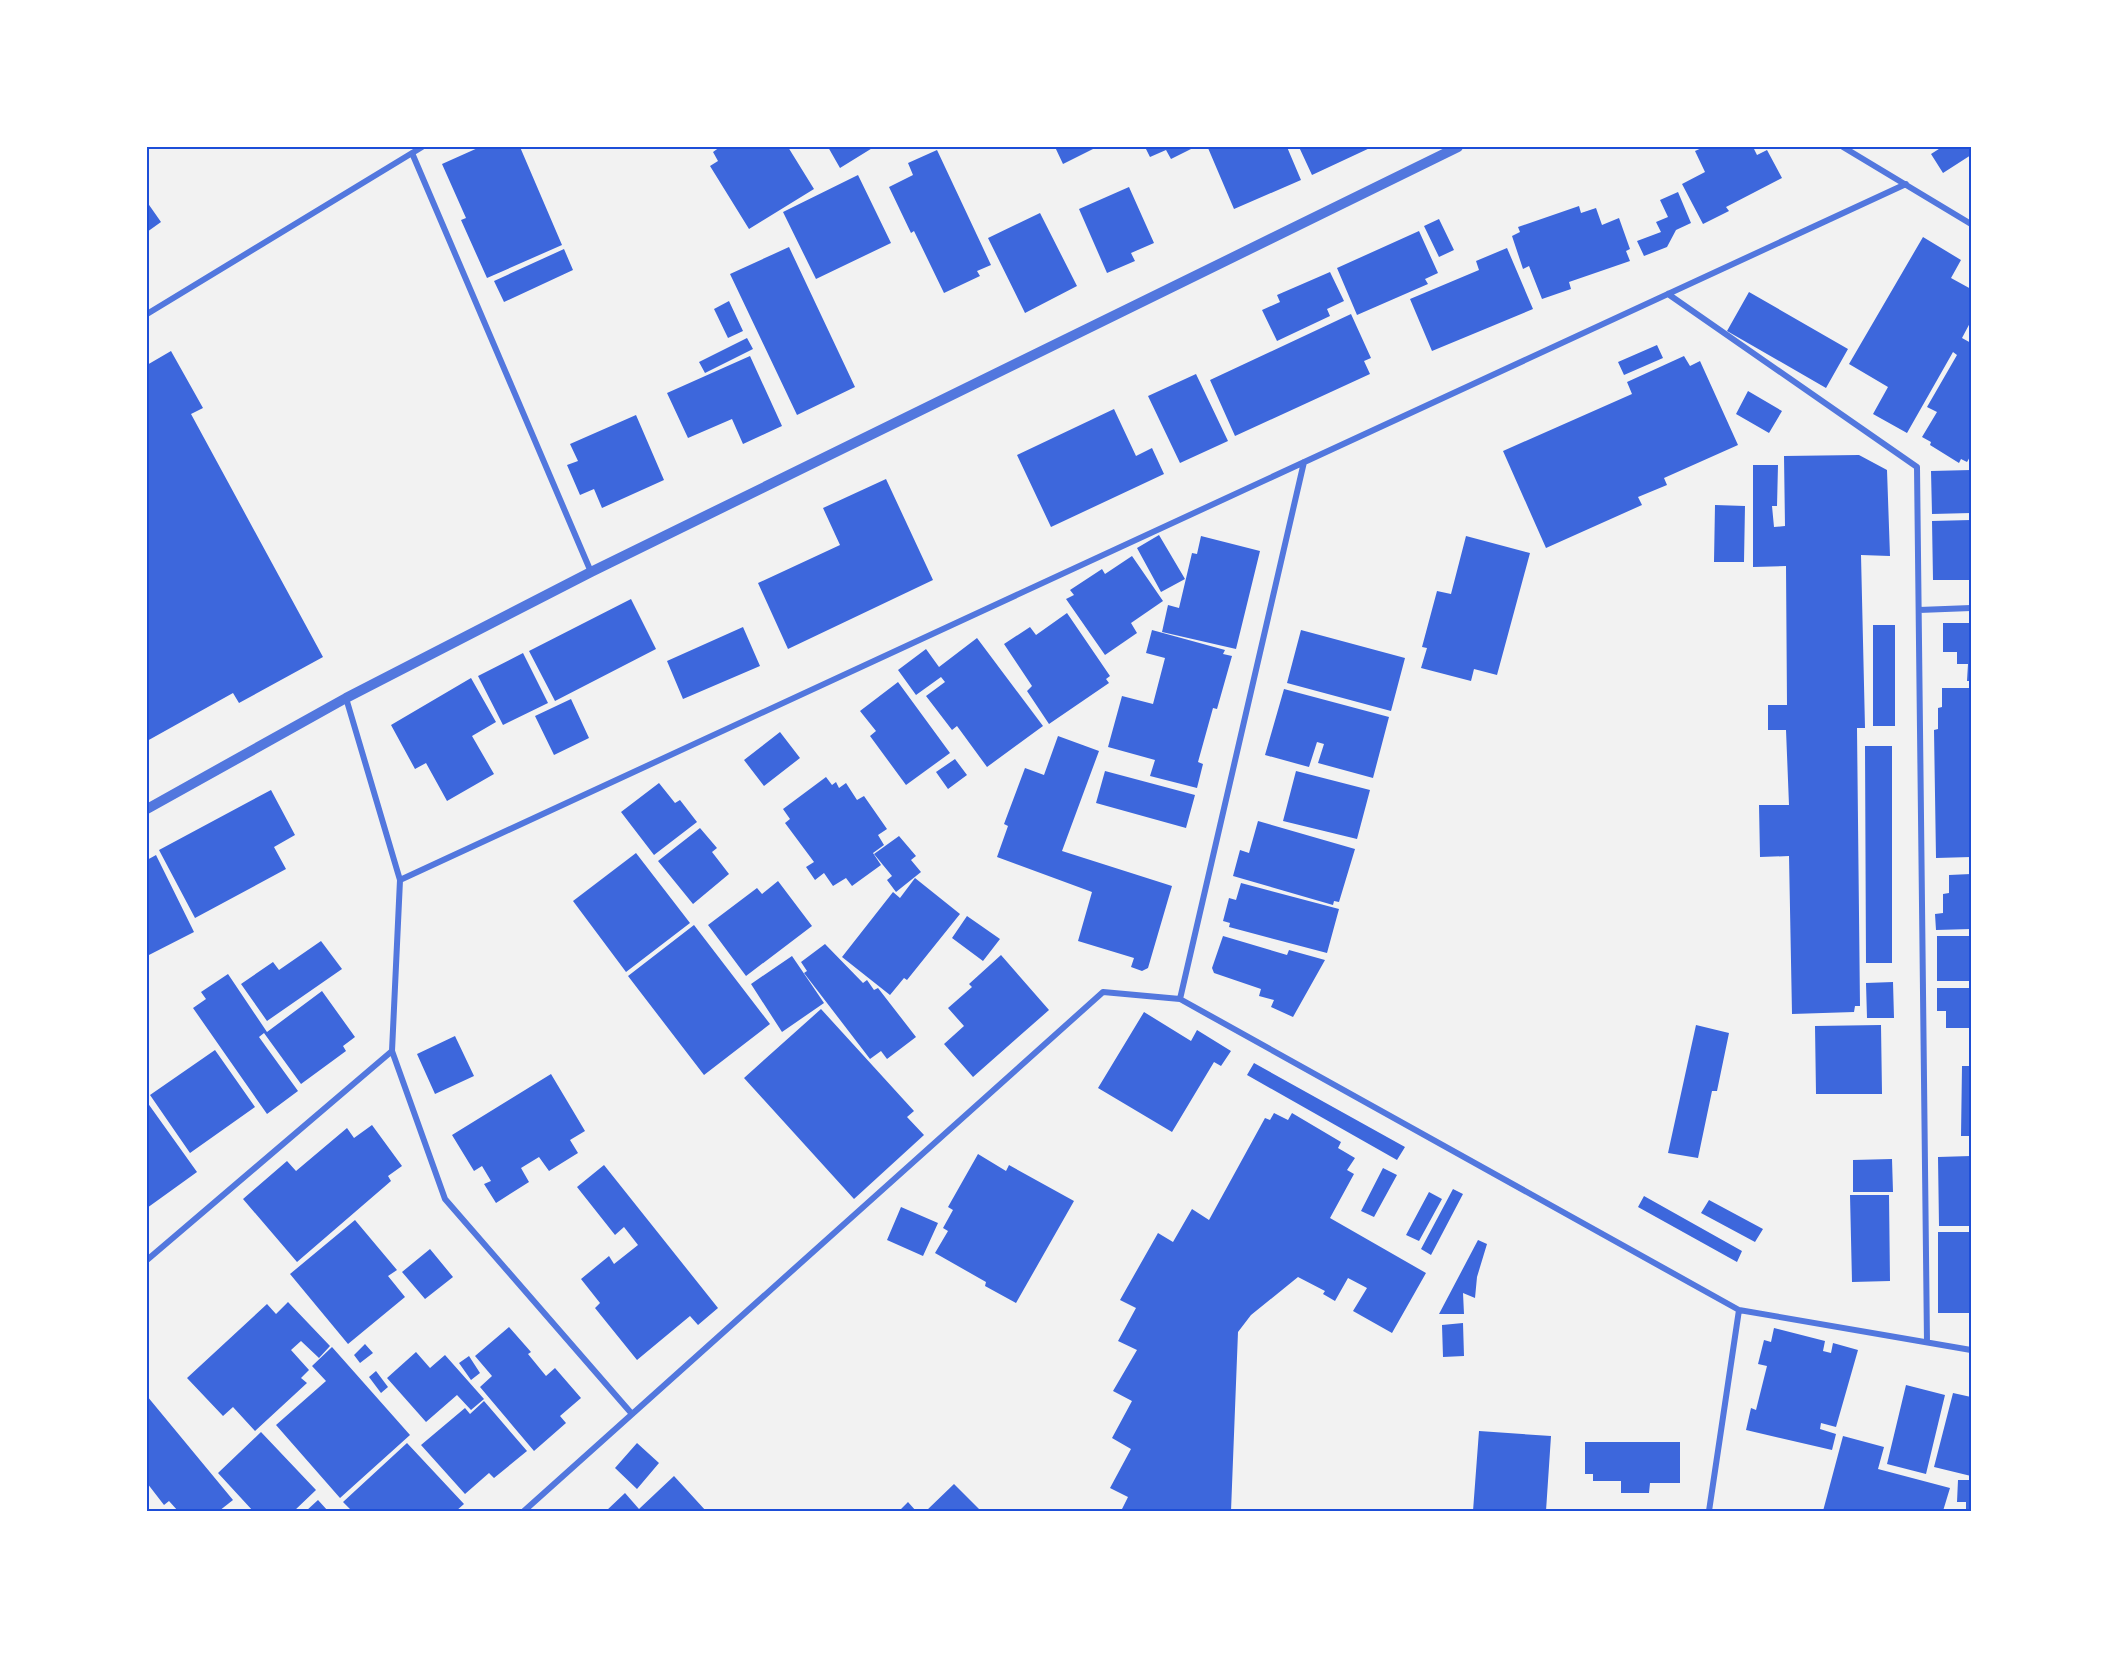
<svg xmlns="http://www.w3.org/2000/svg" width="2118" height="1658" viewBox="0 0 2118 1658" font-family="Arial,sans-serif">
	<rect width="100%" height="100%" fill="#f2f2f2"/>
	<!-- building -->
	<path fill="#3d67dc" d="M480,147H520L562,245L487,278L461,220L466,218L442,164Z
		M720,147H788L814,189L749,229L710,166L718,161L713,152Z
		M828,147H874L840,168Z
		M1055,147H1097L1063,164Z
		M1145,147H1195L1171,159L1166,150L1150,157Z
		M1287,147L1301,180L1234,209L1208,148Z
		M1299,147H1372L1312,175Z
		M1704,147H1753L1757,155L1767,150L1782,178L1726,207L1729,211L1703,224L1682,184L1705,172L1695,151Z
		M1942,147H1971V155L1943,173L1931,154Z
		M937,150L991,265L977,271L980,276L944,293L914,231L911,233L889,187L913,175L908,163Z
		M858,175L891,243L816,279L783,212Z
		M1129,187L1154,243L1131,253L1135,261L1107,273L1079,209Z
		M1678,192L1691,223L1676,230L1667,247L1644,256L1637,241L1661,232L1656,222L1668,217L1660,200Z
		M147,202L161,222L147,232Z
		M1579,206L1581,213L1596,208L1602,225L1619,218L1630,249L1626,251L1630,261L1569,282L1571,289L1542,299L1529,266L1523,269L1512,236L1520,232L1518,227Z
		M1040,213L1077,286L1025,313L988,238Z
		M1439,219L1454,250L1439,257L1424,226Z
		M1419,231L1438,273L1425,279L1428,284L1357,315L1337,268Z
		M1923,237L1961,260L1951,278L1971,289V321L1962,338L1971,343V455L1967,462L1961,459L1959,463L1930,445L1931,442L1922,437L1937,412L1927,407L1957,355L1953,352L1907,433L1873,414L1888,387L1849,364Z
		M789,247L855,387L797,415L730,274Z
		M1507,248L1533,309L1432,351L1410,299L1479,270L1476,261Z
		M564,249L573,270L504,302L494,281Z
		M1330,272L1344,301L1327,309L1330,316L1277,341L1262,310L1280,302L1277,295Z
		M1749,292L1848,349L1826,388L1727,331Z
		M729,301L743,331L728,338L714,309Z
		M1351,314L1371,358L1364,361L1370,374L1235,436L1210,380Z
		M747,338L753,349L705,373L699,362Z
		M1657,345L1663,358L1624,375L1618,362Z
		M171,351L203,408L191,414L323,657L239,703L233,693L147,741V365Z
		M750,356L782,426L743,444L732,419L688,438L667,393Z
		M1684,356L1690,366L1700,361L1738,445L1664,478L1667,485L1638,497L1642,505L1546,548L1503,451L1632,394L1627,382Z
		M1196,374L1228,441L1180,463L1148,396Z
		M1748,391L1782,411L1769,433L1736,414Z
		M1114,409L1136,456L1152,448L1164,474L1051,527L1017,455Z
		M636,415L664,480L602,508L594,489L580,495L567,465L578,461L570,444Z
		M1859,455L1887,470L1890,556L1861,555L1865,728H1857L1860,1006H1855L1854,1012L1792,1014L1789,856L1760,857L1759,805H1789L1786,730H1768V705H1787L1786,566L1753,567V465H1778L1777,506H1772L1774,527L1785,526L1784,456Z
		M1971,470V513L1932,514L1931,471Z
		M886,479L933,580L788,649L758,583L840,545L823,508Z
		M1715,505L1745,506L1744,562H1714Z
		M1971,520V580H1933L1932,521Z
		M1159,535L1185,579L1161,592L1137,548Z
		M1201,536L1260,551L1236,649L1162,632L1168,605L1179,608L1192,553L1197,554Z
		M1466,536L1530,553L1497,675L1474,669L1471,681L1421,668L1427,648L1422,647L1437,591L1451,594Z
		M1132,556L1163,601L1131,623L1137,633L1105,655L1066,599L1074,595L1070,590L1102,569L1105,574Z
		M631,599L656,649L555,701L529,651Z
		M1067,613L1110,676L1106,679L1109,683L1049,724L1027,691L1032,686L1004,644L1030,627L1036,635Z
		M1943,623H1971V681H1967L1968,664H1957V652H1943Z
		M1873,625H1895V726H1873Z
		M743,627L760,666L683,699L667,661Z
		M1152,630L1225,650L1223,654L1232,656L1217,709L1213,708L1198,762L1203,764L1197,788L1150,776L1155,760L1108,747L1122,696L1153,704L1165,658L1146,653Z
		M1301,630L1405,658L1391,711L1287,683Z
		M977,638L1043,726L987,767L957,726L952,730L926,696L945,682L941,677L916,695L898,670L926,649L939,667Z
		M523,653L548,703L503,725L478,676Z
		M471,678L496,722L472,736L494,774L447,801L426,763L415,769L391,725Z
		M898,682L950,753L906,785L870,736L876,731L860,711Z
		M1942,688H1971V857L1936,858L1934,730L1938,729V708L1942,707Z
		M1284,689L1389,717L1373,778L1318,763L1324,744L1317,742L1309,767L1265,755Z
		M571,699L589,738L554,755L535,716Z
		M780,732L800,758L764,786L744,760Z
		M1058,736L1099,751L1062,851L1172,886L1148,968L1142,971L1131,967L1134,958L1078,941L1092,892L997,857L1008,826L1004,824L1025,768L1044,775Z
		M1865,746H1892V963H1866Z
		M955,759L967,775L948,789L936,772Z
		M1105,771L1195,795L1186,828L1096,803Z
		M1296,771L1370,790L1357,839L1283,821Z
		M826,777L832,785L836,782L839,788L846,783L857,800L864,796L887,829L878,835L884,845L873,853L881,865L852,886L846,878L833,886L824,873L815,880L806,867L814,862L785,823L790,819L783,809Z
		M659,783L675,803L680,800L697,822L654,855L621,812Z
		M271,790L295,835L274,847L286,869L195,918L159,850Z
		M1258,821L1355,849L1339,902L1334,901L1333,905L1233,876L1240,850L1249,853Z
		M700,828L717,848L712,852L729,874L693,904L658,861Z
		M899,836L916,856L911,860L921,872L896,892L887,880L892,876L874,854Z
		M636,853L690,923L626,972L573,901Z
		M156,855L194,932L147,956V860Z
		M1971,874V929L1936,930L1935,914L1943,913V894L1949,893V875Z
		M915,878L960,914L907,980L904,978L890,995L842,957L893,892L900,898Z
		M778,881L812,926L746,976L708,925L757,888L762,894Z
		M1241,883L1339,909L1327,953L1229,927L1230,923L1223,921L1229,898L1236,900Z
		M967,916L1000,939L983,961L952,938Z
		M694,925L770,1024L704,1075L628,976Z
		M1223,936L1287,955L1289,950L1325,960L1293,1017L1271,1007L1274,1000L1259,996L1261,989L1214,973L1212,968Z
		M1937,936H1971V981H1937Z
		M321,941L342,969L267,1021L241,984L273,962L279,970Z
		M825,944L863,983L867,980L874,990L878,988L916,1037L887,1059L881,1051L870,1059L804,973L807,971L801,962Z
		M1001,955L1049,1010L973,1077L944,1044L964,1026L948,1008L972,987L969,984Z
		M792,956L824,1003L782,1032L751,984Z
		M228,974L267,1032L322,991L355,1037L343,1046L346,1051L301,1084L264,1033L259,1037L298,1091L267,1114L193,1008L206,999L201,992Z
		M1893,982L1894,1018H1867L1866,983Z
		M1937,988H1971V1028H1946V1011H1937Z
		M821,1009L914,1111L907,1117L924,1135L854,1199L744,1078Z
		M1144,1012L1191,1041L1197,1030L1231,1051L1221,1066L1214,1062L1172,1132L1098,1088Z
		M1696,1025L1729,1033L1717,1091H1712L1698,1158L1668,1153Z
		M1881,1025L1882,1094H1816L1815,1026Z
		M455,1036L474,1076L435,1094L417,1054Z
		M215,1050L255,1107L190,1153L150,1095Z
		M1254,1063L1405,1147L1397,1160L1247,1075Z
		M1962,1066H1971V1136H1961Z
		M551,1074L585,1131L570,1140L578,1153L549,1171L539,1157L521,1168L529,1182L496,1203L484,1184L491,1181L482,1166L474,1171L452,1135Z
		M147,1102L197,1172L147,1208Z
		M1274,1113L1288,1120L1292,1113L1341,1142L1338,1148L1355,1158L1347,1170L1354,1174L1330,1218L1426,1273L1392,1333L1353,1311L1367,1288L1348,1278L1335,1301L1323,1294L1325,1291L1298,1277L1251,1315L1238,1332L1231,1511H1121L1128,1497L1110,1488L1131,1449L1112,1438L1132,1401L1113,1391L1137,1350L1118,1341L1136,1308L1120,1300L1158,1233L1173,1242L1192,1209L1209,1220L1265,1118L1270,1120Z
		M372,1125L402,1166L388,1176L391,1181L297,1262L243,1199L287,1161L296,1171L347,1128L354,1138Z
		M978,1154L1006,1171L1009,1165L1074,1201L1016,1303L985,1286L986,1282L935,1253L948,1231L943,1228L953,1210L948,1207Z
		M1971,1156V1226H1939L1938,1157Z
		M1892,1159L1893,1192H1853V1160Z
		M604,1165L718,1308L698,1325L690,1316L637,1360L595,1308L600,1303L581,1279L609,1256L614,1264L638,1245L624,1227L615,1235L577,1187Z
		M1383,1168L1397,1175L1374,1217L1361,1211Z
		M1453,1189L1463,1194L1431,1255L1421,1249Z
		M1429,1192L1442,1199L1419,1241L1406,1235Z
		M1850,1195H1889L1890,1281L1852,1282Z
		M1644,1196L1742,1251L1737,1262L1638,1207Z
		M1709,1200L1763,1229L1755,1242L1701,1213Z
		M901,1207L938,1223L923,1256L887,1240Z
		M355,1220L397,1270L388,1276L405,1297L348,1344L290,1274Z
		M1938,1232H1971V1313H1938Z
		M1478,1240L1487,1244L1477,1277L1475,1298L1463,1293L1464,1314H1439Z
		M430,1249L453,1277L425,1299L402,1272Z
		M288,1302L330,1346L319,1358L301,1341L291,1350L309,1370L301,1378L307,1383L255,1431L233,1407L223,1416L187,1378L267,1304L276,1314Z
		M1463,1323L1464,1356L1443,1357L1442,1325Z
		M509,1327L531,1352L528,1354L546,1376L555,1368L581,1398L560,1416L566,1423L534,1451L480,1387L492,1376L475,1356Z
		M1774,1328L1825,1341L1823,1351L1831,1353L1833,1343L1858,1350L1836,1427L1821,1423L1820,1429L1836,1434L1832,1450L1746,1430L1751,1408L1756,1410L1767,1366L1758,1364L1764,1340L1771,1342Z
		M365,1344L373,1353L360,1363L354,1355Z
		M332,1347L410,1435L340,1498L276,1425L326,1381L312,1366Z
		M416,1352L430,1368L445,1355L484,1399L471,1410L457,1395L426,1422L387,1378Z
		M469,1356L480,1373L471,1380L459,1363Z
		M376,1371L388,1387L381,1393L369,1377Z
		M1906,1385L1945,1395L1926,1474L1887,1464Z
		M1953,1393L1971,1397V1476L1934,1467Z
		M147,1396L233,1500L219,1511H178L169,1501L164,1505L147,1483Z
		M484,1401L527,1451L494,1478L489,1473L465,1494L421,1445L465,1408L470,1414Z
		M1479,1431L1551,1436L1546,1511H1473Z
		M261,1432L316,1490L294,1511H253L218,1473Z
		M1843,1436L1884,1447L1878,1469L1950,1488L1943,1511H1823Z
		M1585,1442H1680V1483H1650L1649,1493H1621V1481H1593V1474H1585Z
		M407,1443L464,1504L456,1511H352L343,1502Z
		M637,1443L659,1463L637,1489L615,1468Z
		M674,1476L706,1511H606L625,1493L639,1509Z
		M1958,1480H1971V1511H1966V1502H1957Z
		M954,1484L981,1511H926Z
		M318,1500L328,1511H306Z
		M908,1502L916,1511H899Z"/>
	<g fill="none" stroke-linecap="round" stroke-linejoin="round">
		<!-- minor -->
		<path stroke="#5277de" stroke-width="6" d="M1843,147L1971,224
			M412,153L591,572
			M1668,294L1917,467L1927,1342
			M147,314L422,147
			M1304,462L1180,999L1739,1310L1971,1350
			M1919,610L1971,608
			M346,698L400,880L392,1051L445,1199L632,1414
			M400,880L1906,184
			M147,1260L392,1051
			M524,1511L1103,992L1180,999
			M1709,1511L1739,1310"/>
		<!-- tertiary -->
		<path stroke="#5277de" stroke-width="10" d="M147,809L346,698L591,572L1458,147"/>
	</g>
	<!-- border -->
	<rect width="2118" height="1658" fill="none" stroke="#ffffff" stroke-width="297"/>
	<rect x="148" y="148" width="1822" height="1362" fill="none" stroke="#1d4ed8" stroke-width="2"/>
</svg>
